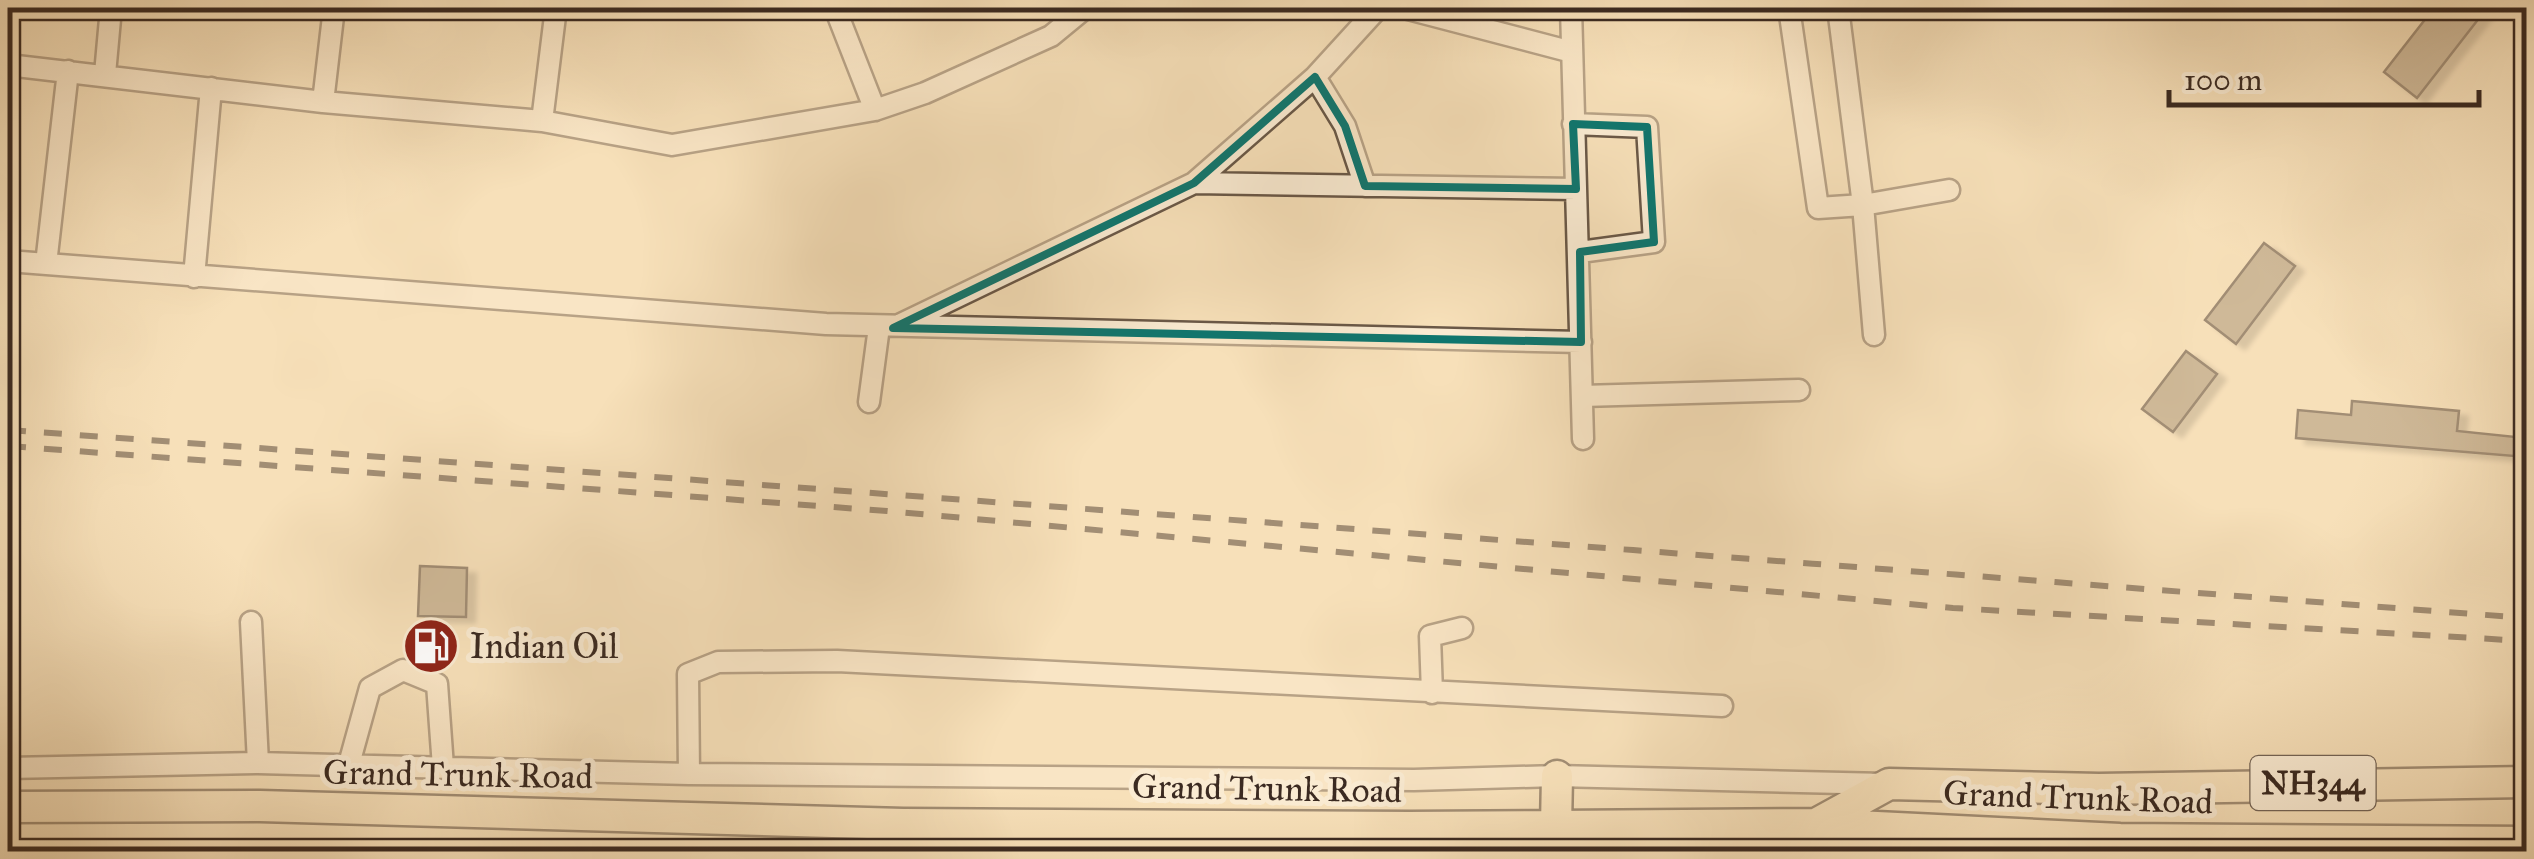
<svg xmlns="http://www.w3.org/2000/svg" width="2534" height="859" viewBox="0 0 2534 859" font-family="'IM FELL Great Primer',serif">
	<defs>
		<filter id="shadow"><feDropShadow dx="9" dy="5.5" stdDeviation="2.5" flood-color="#0004"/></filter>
	</defs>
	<rect width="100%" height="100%" fill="#f7e0b9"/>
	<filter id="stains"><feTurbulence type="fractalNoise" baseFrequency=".002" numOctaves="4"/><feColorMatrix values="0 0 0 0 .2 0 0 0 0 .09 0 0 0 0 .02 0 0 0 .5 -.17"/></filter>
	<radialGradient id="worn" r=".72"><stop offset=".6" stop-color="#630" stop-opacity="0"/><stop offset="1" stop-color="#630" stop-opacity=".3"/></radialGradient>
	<!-- building -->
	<path fill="#9d8970" stroke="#3b2a21" stroke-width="2.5" filter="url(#shadow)" d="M2434,8H2487L2417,98L2384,72Z
		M2264,243L2295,266L2236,344L2205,320Z
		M2186,351L2217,374L2173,432L2142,409Z
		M2352,401L2459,411L2457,431L2516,437L2514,456L2296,438L2298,410L2351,415Z
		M420,566L467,568L466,617L418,616Z"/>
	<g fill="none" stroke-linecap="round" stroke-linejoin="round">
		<!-- minor casing -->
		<g stroke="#6a5847" stroke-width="25">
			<path id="minor" d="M835,8L875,110
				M1404,8L1572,52
				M1571,8L1583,439
				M1789,8L1818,208L1863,205L1949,190
				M1838,8L1863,205L1874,335
				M8,65L323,102L542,121L672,145L875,110L925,93L1051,36L1085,8
				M105,74L111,8
				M1315,77L1345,126L1365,186
				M323,102L334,8
				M542,121L556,8
				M1573,124L1647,127L1654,242L1580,252
				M1194,183L1576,189
				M8,261L826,324L1581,342
				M46,264L68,71
				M194,277L211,88
				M899,325L1194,183L1315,77L1378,8
				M1582,396L1799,390
				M869,402L879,327
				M251,622L258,763
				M1432,693L1430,636L1462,628
				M349,764L370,688L403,670L437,684L443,767
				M8,768L258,763L689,774L1414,780L1557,776L1885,784
				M689,774L688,674L718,662L837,661L1722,706"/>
		</g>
		<!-- highway casing -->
		<g stroke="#3b2a21" stroke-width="35">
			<path id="highway" d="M8,807L260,806L903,824L1409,827L1816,824L2120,839L2526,842
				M1816,824L1889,784L2099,789L2526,782
				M1556,826L1557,776"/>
		</g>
		<!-- minor -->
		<use href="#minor" stroke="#faebd2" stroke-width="20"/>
		<!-- highway -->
		<use href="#highway" stroke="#f7e0b9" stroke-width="30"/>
		<!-- rail -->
		<path stroke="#3b2a21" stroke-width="6" stroke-dasharray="18 18" stroke-linecap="butt" d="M8,430C847,490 1687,554 2526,618
			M8,446L887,511L1953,608L2526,641"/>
	</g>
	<!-- marked area -->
	<path d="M0 0H2534V859H0ZM1315,77L1345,126L1365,186L1576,189L1573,124L1647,127L1654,242L1580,252L1581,342L893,328L1194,183Z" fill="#f7e0b9" fill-opacity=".55" fill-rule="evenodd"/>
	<path fill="none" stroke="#0f766e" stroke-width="8" stroke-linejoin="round" d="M1315,77L1345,126L1365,186L1576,189L1573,124L1647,127L1654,242L1580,252L1581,342L893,328L1194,183Z"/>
	<!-- icons -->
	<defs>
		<g id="fuel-disc" transform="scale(2.875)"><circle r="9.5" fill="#8f2418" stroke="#faebd2"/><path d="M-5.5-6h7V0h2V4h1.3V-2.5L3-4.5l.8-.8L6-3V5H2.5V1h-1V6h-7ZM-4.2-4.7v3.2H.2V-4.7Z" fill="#fff"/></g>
	</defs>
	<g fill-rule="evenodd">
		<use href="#fuel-disc" x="431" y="646"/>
	</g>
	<g text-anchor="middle" stroke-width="10" stroke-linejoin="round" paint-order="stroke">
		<!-- shield labels -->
		<rect fill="#faebd2" stroke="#746456" stroke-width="2.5" x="2250.5" y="756" width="125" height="54" rx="8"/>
		<g font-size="32" font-weight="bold" fill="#3b2a21">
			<text x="2313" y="794">NH344</text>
		</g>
		<!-- poi labels -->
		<g font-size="35" fill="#3b2a21" stroke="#faebd2" text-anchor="start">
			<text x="470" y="658">Indian Oil</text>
		</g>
		<!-- street labels -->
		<g font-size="35" fill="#3b2a21" stroke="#faebd2">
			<text transform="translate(458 774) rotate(1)" y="12">Grand Trunk Road</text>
			<text transform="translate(1267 788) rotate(1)" y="12">Grand Trunk Road</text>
			<text transform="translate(2078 797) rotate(2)" y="12">Grand Trunk Road</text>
		</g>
	</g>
	<!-- margin -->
	<rect width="2534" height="859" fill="none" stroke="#f7e0b9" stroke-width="40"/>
	<rect x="10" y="10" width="2514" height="839" fill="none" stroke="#3b2a21" stroke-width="5"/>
	<rect x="20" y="20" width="2494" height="819" fill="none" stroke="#3b2a21" stroke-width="2.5"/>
	<!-- scale -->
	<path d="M2169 90v15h310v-15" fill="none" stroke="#3b2a21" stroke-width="5"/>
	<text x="2184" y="90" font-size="30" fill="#3b2a21" stroke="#faebd2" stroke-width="8" paint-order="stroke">100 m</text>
	<rect width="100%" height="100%" filter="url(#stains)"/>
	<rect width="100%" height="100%" fill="url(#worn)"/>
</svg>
